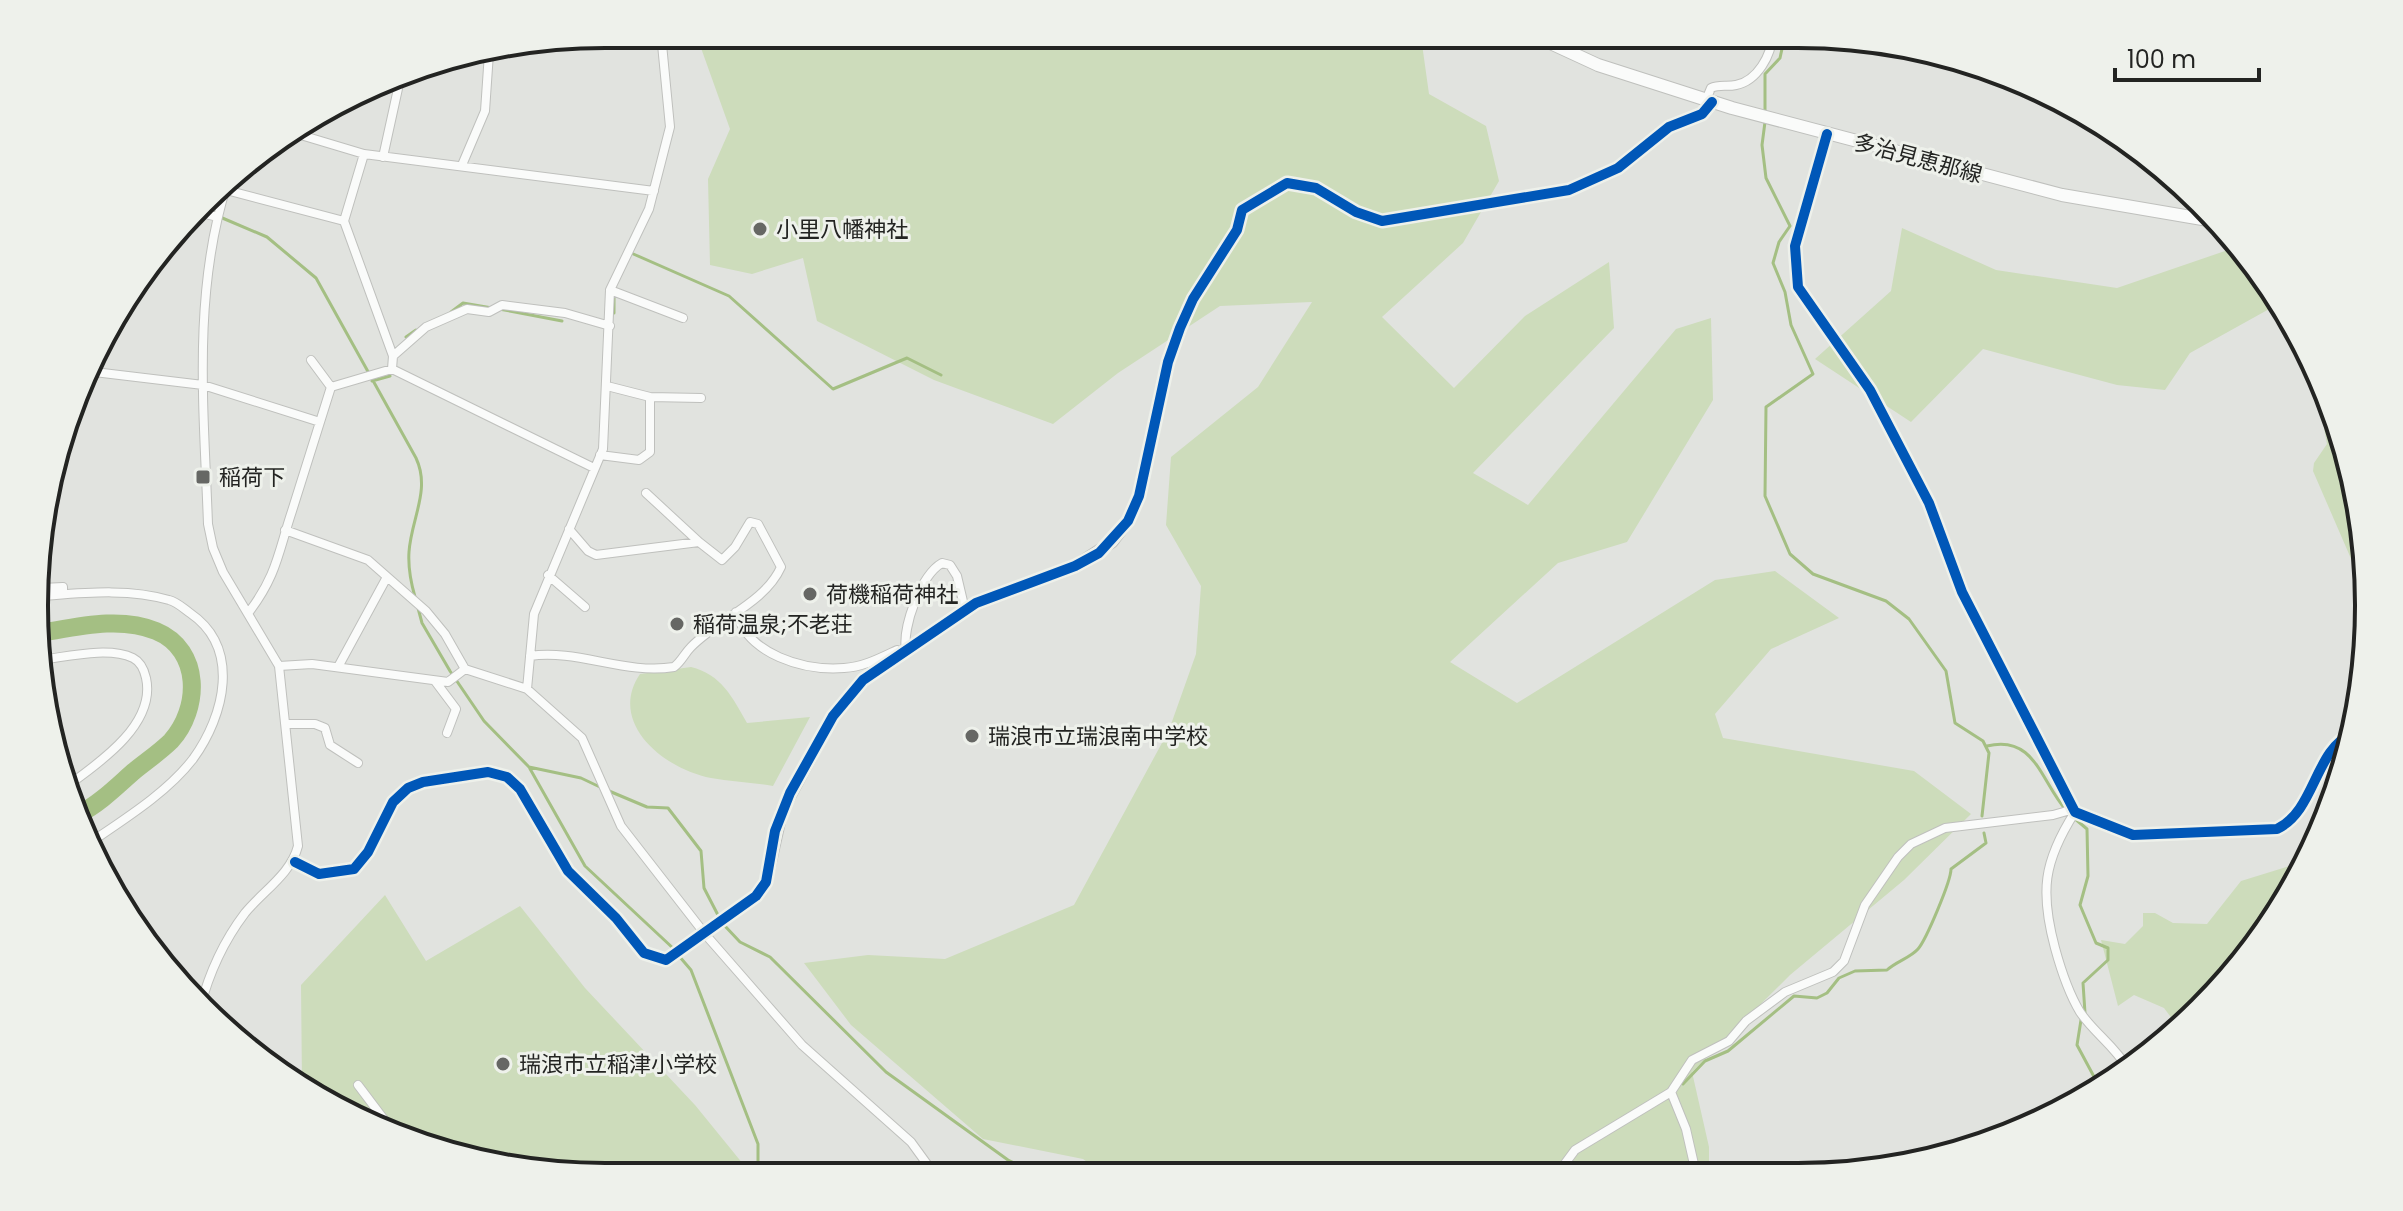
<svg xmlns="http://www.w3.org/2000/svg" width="2403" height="1211" viewBox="0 0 2403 1211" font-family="Poppins,'Noto Sans JP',sans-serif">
	<rect width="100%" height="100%" fill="#e1e3df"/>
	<!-- green -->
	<path fill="#cddcbb" d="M696,34L1417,35L1422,44L1429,94L1486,126L1499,181L1463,243L1382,317L1454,388L1525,316L1609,262L1614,328L1473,473L1528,505L1676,329L1711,318L1713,400L1627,542L1558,563L1450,662L1517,703L1715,580L1775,571L1839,618L1771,649L1715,714L1723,738L1914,771L1971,814L1904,880L1790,975L1692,1072L1709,1147V1173L1104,1174L1083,1159L983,1139L851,1025L804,963L868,955L945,959L1074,905L1169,730L1196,654L1201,586L1166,525L1171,457L1258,387L1312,302L1220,306L1118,373L1053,424L934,380L817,321L803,258L752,274L710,265L708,179L730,129Z
		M1902,228L1996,270L2117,288L2225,251L2243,250L2297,329L2271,308L2190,353L2165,390L2117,385L1983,349L1911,422L1815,359L1891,291Z
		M2312,364C2343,431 2363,501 2366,575L2352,561L2313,471L2314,463L2327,444Z
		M691,667C721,674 733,698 747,723L810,717L773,786C752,782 731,782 711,778C664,769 607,723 640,674Z
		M2309,860L2227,982L2179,1028L2164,1008L2134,995L2118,1006L2101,940L2125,944L2143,926V913H2155L2173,923L2207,924L2241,881Z
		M385,895L426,961L520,906L585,988L695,1105L752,1175L569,1176L458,1158L353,1118L302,1082L301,985Z"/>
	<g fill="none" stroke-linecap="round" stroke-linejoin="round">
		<!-- stream -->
		<path stroke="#a4bf83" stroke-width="3" d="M1765,114V74L1780,58L1785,35
			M1765,122L1762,145L1766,178L1790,226L1779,242L1773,263L1785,292L1791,325L1813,374L1766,407L1765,496L1790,554L1813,574L1886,601L1909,619L1946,671L1955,723L1983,741L1989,753L1982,816
			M220,217L267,237L316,278L416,458C431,490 411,519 409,552C408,567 411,583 415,597
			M631,253L729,296L833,389L907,358L941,375
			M614,298V313
			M499,309L562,321
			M451,312L463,303L492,308
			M406,337L416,330
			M372,381L390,376
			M418,608L422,623L450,671L484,721L529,767L585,866L675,950
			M1987,746C2035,734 2041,782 2066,810
			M529,767L581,778L602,788
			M609,791L647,807L668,808L701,851L704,888L720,919
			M2074,818L2087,829L2088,876L2080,905L2096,943L2108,948V960L2083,983L2085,1013
			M724,925L740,942L770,957L886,1072L1008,1160L1036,1174
			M679,956L691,970L758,1144V1175
			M2081,1020L2077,1045L2099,1086
			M1683,1084L1705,1061L1728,1051L1794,996L1817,998L1827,993L1839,978L1855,971L1887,970C1897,961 1910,958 1918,949C1926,940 1951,881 1951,869L1986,843L1984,833"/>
		<!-- river -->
		<path stroke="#a4bf83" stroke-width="18" d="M40,633C77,627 120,616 156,631C202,650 200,709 171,741C160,752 145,762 133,772C116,787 99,804 79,814"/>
		<!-- street casing -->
		<g stroke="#bfc0bd" stroke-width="10">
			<path id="street" d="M1706,100L1711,88C1719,84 1727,87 1736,85C1757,81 1772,55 1772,35
				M294,133L364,154L654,191
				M1827,134L1795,246L1798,287L1870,390L1929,503L1962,592L2075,812L2133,835L2277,829C2316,810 2314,750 2353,733
				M364,154L344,221L393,356L392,369
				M383,157L401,75
				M462,165L485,111L489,53
				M226,190L344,221
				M201,213L218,217
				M1237,230L1242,210L1287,183L1316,188L1356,212L1382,221L1569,190L1618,168L1669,127L1702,114L1712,102
				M610,290L683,318
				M393,356L426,327L467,309L489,312L502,305L565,313L610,326
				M311,360L331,387
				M86,371L203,385L320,422
				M650,397L701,398
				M600,455L639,460L650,452V397L607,386
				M646,493L699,542
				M285,530L368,560L426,611L445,634L465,669L527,689L582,738L621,826L705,934L802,1045L911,1142L935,1175
				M548,575L585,607
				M42,588L63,587V594
				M42,596C83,593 129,588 169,600C177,602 183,608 190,613C241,648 225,715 193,759C167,793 123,820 88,844
				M249,612C277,575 278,553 292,511C305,470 318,429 331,387L392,369L594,468
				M736,612C748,655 804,671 844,668C863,667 880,658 897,650L903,654
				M906,651C902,627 921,575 942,563L950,565L957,576L965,610
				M530,656C578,649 625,675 674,667C682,661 684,654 691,647C718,619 765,603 781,567L758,524L750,522L735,547L722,560L699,542L596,555L588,551L569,529
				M40,660C66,657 108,646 133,658C141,662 144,669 146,678C156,723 102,761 70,784
				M279,666L312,664L448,682L465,669
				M338,667L387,577
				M435,681L456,709L447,733
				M527,689L534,614L603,449L610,290L649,209L670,127L661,34
				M287,724H315L325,728L330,745L358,763
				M2075,812C2043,862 2040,892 2055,948C2061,970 2068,992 2080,1012C2094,1033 2115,1046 2128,1069
				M200,1008C209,973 223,942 245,913C263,891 291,874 298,846L279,666L223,572L213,548L208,524C204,411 192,294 227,184
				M358,1085L395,1134
				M1671,1092L1686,1129L1696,1173
				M1558,1173L1575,1150L1671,1092L1692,1060L1729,1041L1746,1021L1785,992L1833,972L1844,961L1865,905L1898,857L1911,844L1945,828L2053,815L2074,809"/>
		</g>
		<!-- secondary casing -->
		<g stroke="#bfc0bd" stroke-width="13">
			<path id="secondary" d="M295,862L319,874L354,869L368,852L393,802L408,788L423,782L488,772L507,777L520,789L568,871L616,918L644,953L666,960L756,896L766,882L782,811L833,716L863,680L976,603L1075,566L1112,542L1128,521L1139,496L1168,362L1180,328L1193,299L1237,230"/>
		</g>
		<!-- primary casing -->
		<g stroke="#bfc0bd" stroke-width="14">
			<path id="primary" d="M1533,35L1598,65L1732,108L2062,195L2220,222"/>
		</g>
		<!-- street -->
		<use href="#street" stroke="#fafbfa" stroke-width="8"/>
		<!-- secondary -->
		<use href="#secondary" stroke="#fafbfa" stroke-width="11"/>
		<!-- primary -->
		<use href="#primary" stroke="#fafbfa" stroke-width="12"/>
		<!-- cycleway casing -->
		<g stroke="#eef1eb" stroke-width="15">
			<path id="cycleway" d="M1827,134L1795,246L1798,287L1870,390L1929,503L1962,592L2075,812L2133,835L2277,829C2316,810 2314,750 2353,733
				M295,862L319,874L354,869L368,852L393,802L408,788L423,782L488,772L507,777L520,789L568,871L616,918L644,953L666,960L756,896L766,882L775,831L790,793L833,716L863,680L976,603L1075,566L1099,553L1128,521L1139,496L1168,362L1180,328L1193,299L1237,230L1242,210L1287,183L1316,188L1356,212L1382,221L1569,190L1618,168L1669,127L1702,114L1712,102"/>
		</g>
		<!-- cycleway -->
		<use href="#cycleway" stroke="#0057b8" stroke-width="10"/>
	</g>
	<!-- markers -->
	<g fill="#666764" stroke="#eef1eb" stroke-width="3">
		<circle cx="760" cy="229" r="8"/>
		<rect x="195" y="469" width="16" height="16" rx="4"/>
		<circle cx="810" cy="594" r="8"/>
		<circle cx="677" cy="624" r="8"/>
		<circle cx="972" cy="736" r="8"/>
		<circle cx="503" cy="1064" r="8"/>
	</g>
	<g text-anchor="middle" stroke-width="6" stroke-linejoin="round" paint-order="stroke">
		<!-- street labels -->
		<g font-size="22" fill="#232422" stroke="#eef1eb">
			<text transform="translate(1918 158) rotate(15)" y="8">多治見恵那線</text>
		</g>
		<!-- poi labels -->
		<g font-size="22" fill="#232422" stroke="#eef1eb" text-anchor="start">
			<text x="776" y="237">小里八幡神社</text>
			<text x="219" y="485">稲荷下</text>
			<text x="826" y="602">荷機稲荷神社</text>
			<text x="693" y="632">稲荷温泉;不老荘</text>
			<text x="988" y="744">瑞浪市立瑞浪南中学校</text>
			<text x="519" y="1072">瑞浪市立稲津小学校</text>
		</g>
	</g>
	<!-- crop -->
	<path d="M0 0H2403V1211H0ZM605 48H1798A557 557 0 0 1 2355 605V606A557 557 0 0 1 1798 1163H605A557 557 0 0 1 48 606V605A557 557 0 0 1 605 48Z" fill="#eef1eb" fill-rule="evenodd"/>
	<path fill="none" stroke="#232422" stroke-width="4" d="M605 48H1798A557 557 0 0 1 2355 605V606A557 557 0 0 1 1798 1163H605A557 557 0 0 1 48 606V605A557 557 0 0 1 605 48Z"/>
	<!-- scale -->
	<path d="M2115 68v12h144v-12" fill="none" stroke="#232422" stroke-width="4"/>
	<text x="2127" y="68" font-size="24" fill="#232422" stroke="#eef1eb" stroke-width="6" paint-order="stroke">100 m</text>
</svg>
